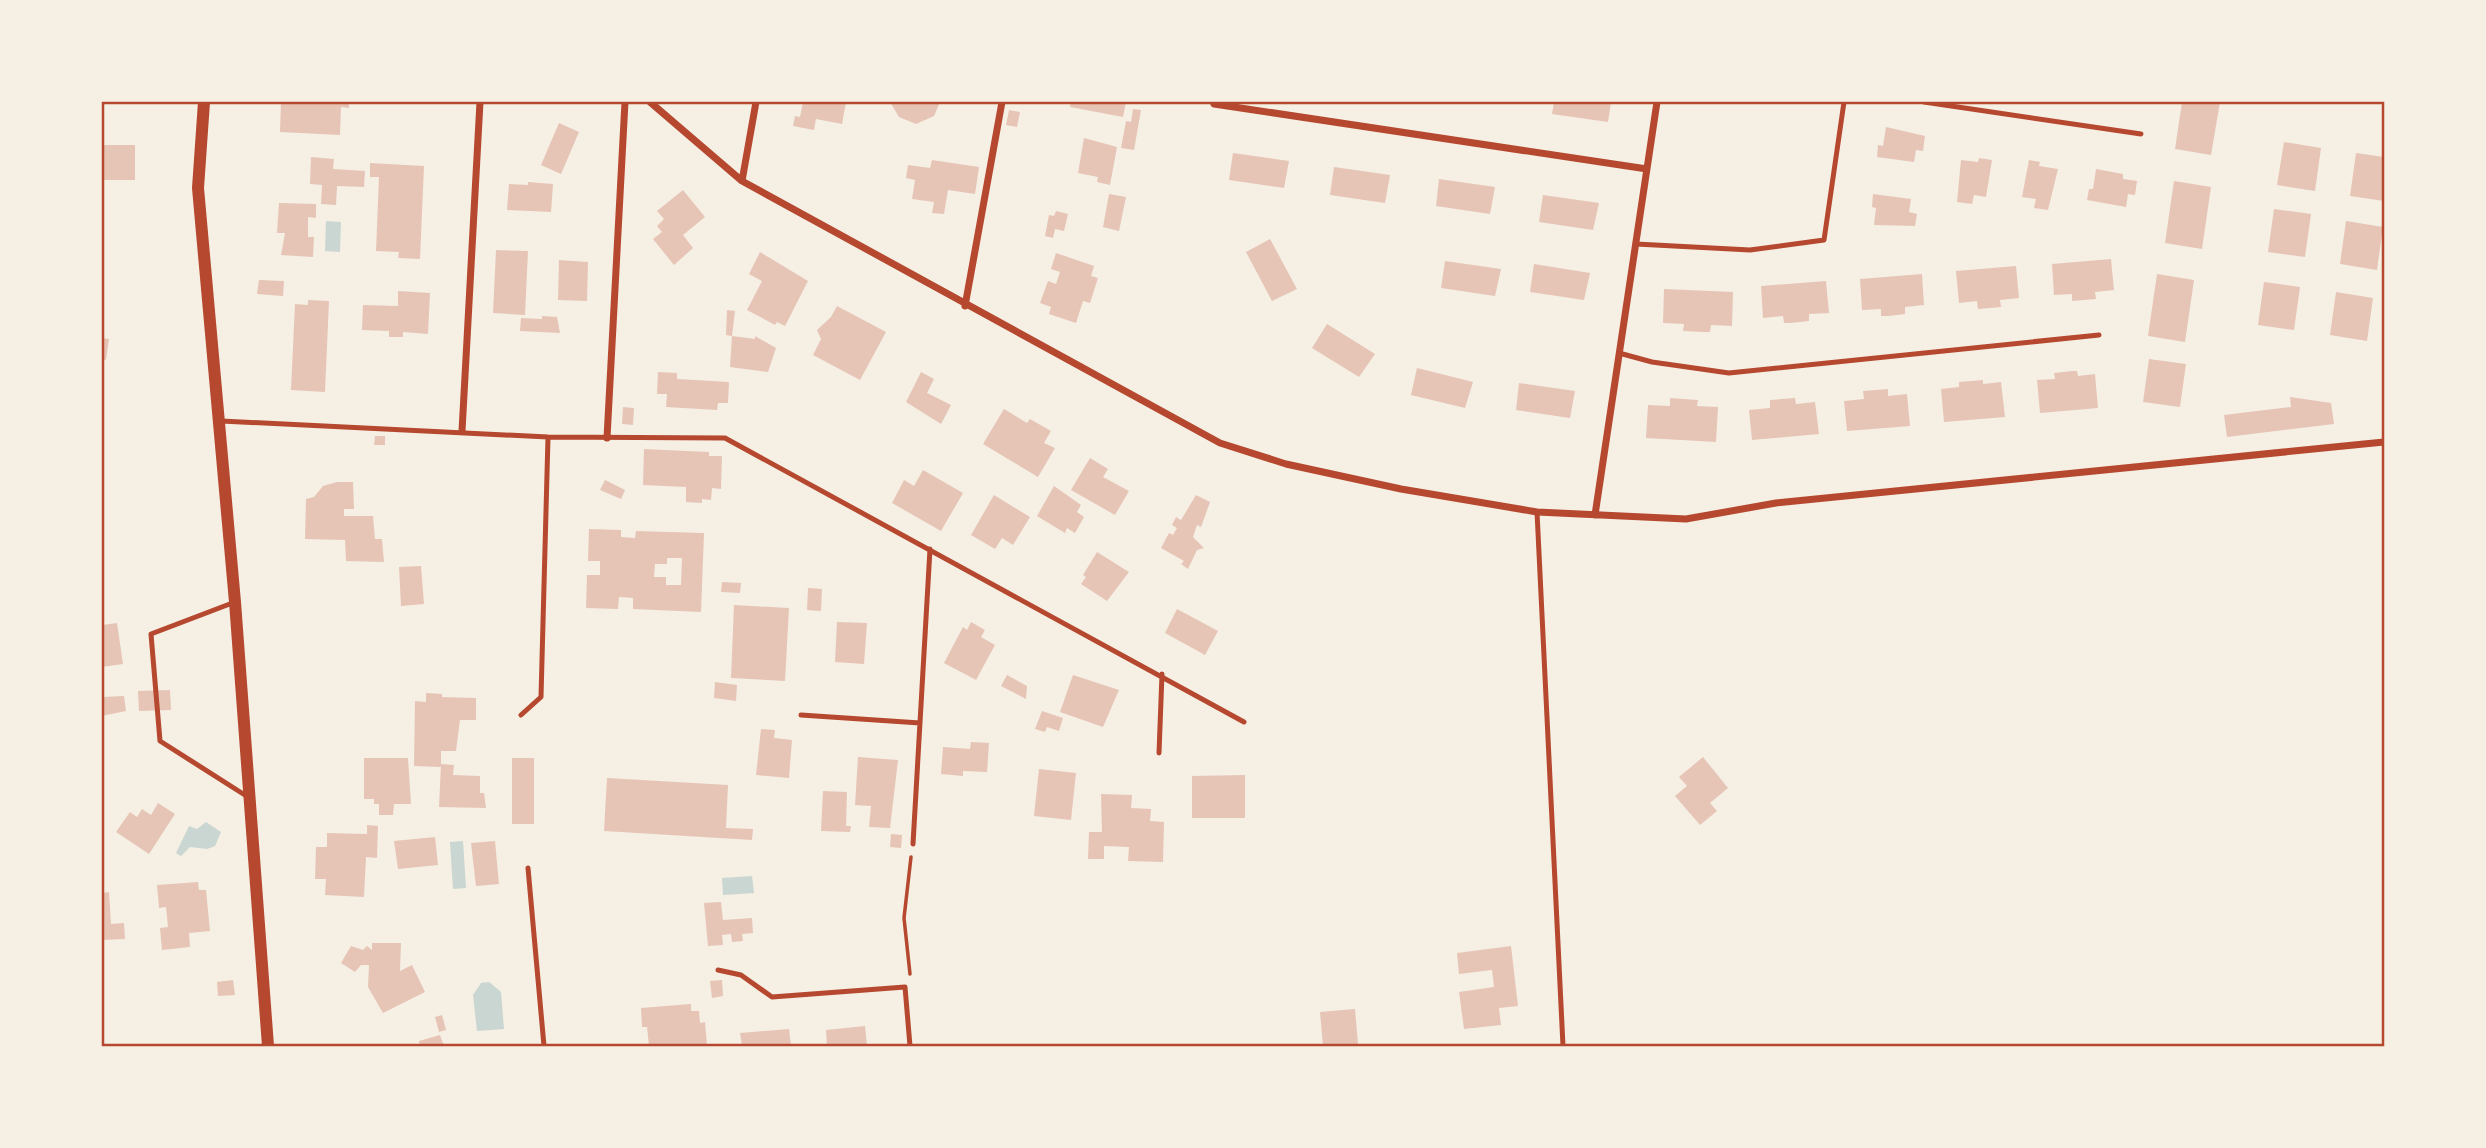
<svg xmlns="http://www.w3.org/2000/svg" width="2486" height="1148" viewBox="0 0 2486 1148" font-family="'Source Sans 3',sans-serif">
	<rect width="100%" height="100%" fill="#f6efe4"/>
	<!-- water -->
	<path fill="#c9d6d2" d="M326,221L341,222L340,252L325,251Z
		M206,822L221,832L215,846L207,849L190,847L181,856L176,853L189,826L197,829Z
		M463,841L466,888L453,889L450,842Z
		M752,876L754,893L723,895L722,878Z
		M489,982L501,992L504,1029L477,1031L473,995L481,983Z"/>
	<!-- building -->
	<path fill="#e6c5b7" fill-rule="evenodd" d="M281,102H349V108L341,107L340,135L280,132Z
		M803,102H846L842,124L816,119L814,130L793,126L795,116L800,117Z
		M890,102H940L934,116L916,124L899,117Z
		M1071,102H1126L1123,117L1070,107Z
		M1554,102H1611L1608,122L1552,114Z
		M2182,102H2220L2211,155L2175,149Z
		M1133,109L1141,110L1134,150L1121,148L1126,121L1131,122Z
		M1009,110L1020,112L1017,127L1006,125Z
		M559,123L579,132L561,174L541,165Z
		M1886,127L1925,136L1923,151L1916,150L1914,162L1877,157L1878,145L1883,146Z
		M1084,138L1117,147L1110,185L1097,182L1098,177L1078,173Z
		M2284,142L2321,148L2315,191L2277,185Z
		M102,145H135V180H102Z
		M1233,153L1289,161L1284,188L1229,180Z
		M2356,153L2384,157V201L2350,196Z
		M311,157L334,159L333,169L365,171L364,187L337,186L336,205L321,204L322,185L310,184Z
		M1979,158L1992,160L1986,197L1974,195L1972,204L1957,202L1961,160L1978,162Z
		M932,160L979,167L975,194L948,190L944,214L932,213L934,202L912,199L915,180L906,178L908,165L930,168Z
		M2029,160L2040,162L2039,166L2058,169L2048,210L2034,208L2036,199L2022,197Z
		M370,163L424,166L420,259L398,258L399,252L376,251L379,177H370Z
		M1334,167L1390,175L1385,203L1330,195Z
		M2096,169L2123,174V179L2137,181L2135,195L2128,194L2126,207L2087,200L2089,189H2093Z
		M1439,179L1495,187L1490,214L1436,206Z
		M2174,181L2211,187L2202,249L2165,243Z
		M528,182L553,184L551,212L507,210L509,184L528,185Z
		M683,190L705,217L683,235L693,248L674,265L653,239L662,232L657,226L664,219L657,211Z
		M1109,194L1126,197L1119,231L1103,227Z
		M1873,194L1911,199L1909,212L1917,214L1915,226L1874,225L1876,208L1872,207Z
		M1543,195L1599,203L1593,230L1539,222Z
		M279,203L316,204V218L308,217V237H314L313,257L281,255L285,233H277Z
		M2274,209L2311,214L2305,257L2268,252Z
		M1056,211L1068,214L1064,231L1055,229L1053,238L1045,236L1049,215L1054,216Z
		M2346,221L2383,227L2377,270L2340,264Z
		M1270,239L1297,289L1272,301L1246,252Z
		M496,250L528,251L525,315L493,313Z
		M760,252L808,281L785,326L777,322L775,325L747,310L762,281L749,274Z
		M1056,253L1094,266L1091,276L1098,278L1090,303L1083,301L1076,323L1049,314L1051,307L1040,303L1048,281L1056,284L1060,272L1051,269Z
		M2111,259L2114,290L2095,292L2096,299L2072,301V294L2054,295L2052,264Z
		M559,260L588,262L587,301L558,300Z
		M1445,261L1501,269L1495,296L1441,288Z
		M1534,264L1590,273L1584,300L1530,292Z
		M2016,266L2019,298L2000,300L2001,307L1978,309L1977,301L1959,303L1956,271Z
		M1922,274L1924,305L1905,307V314L1888,316H1881V309L1862,310L1860,279Z
		M2157,274L2194,280L2185,342L2148,336Z
		M259,280L284,281L283,296L257,294Z
		M1826,281L1829,313L1809,314V321L1790,323H1784L1783,316L1763,318L1761,286Z
		M2264,282L2300,287L2294,330L2258,325Z
		M1664,289L1733,292L1732,326L1711,325L1710,332H1704L1683,331L1684,324L1663,323Z
		M398,291L430,293L428,334L403,332V337H389V331L362,330L363,305L398,306Z
		M2336,292L2373,298L2367,341L2330,335Z
		M308,300L329,301L325,392L291,390L295,304L308,305Z
		M837,306L886,332L860,380L813,355L821,339L817,330L831,317Z
		M727,310L735,311L732,336L726,335Z
		M542,316L557,317L560,333L520,331L521,318L542,319Z
		M1327,324L1375,354L1359,377L1312,348Z
		M732,336L755,339V336L776,348L768,372L730,367Z
		M102,338L109,339L106,360L102,359Z
		M2149,359L2186,364L2180,407L2143,402Z
		M1417,368L1473,382L1465,408L1411,395Z
		M2072,371H2077L2078,376L2095,374L2098,408L2040,413L2037,380L2055,379L2054,373Z
		M658,372L677,373V379L729,382L728,403H718L717,410L666,407L667,394H657Z
		M921,372L934,379L927,393L951,405L941,424L906,402Z
		M1983,380V384L2001,382L2005,417L1944,422L1941,389L1959,387V382Z
		M1519,383L1575,391L1570,418L1516,410Z
		M1888,389V396L1907,394L1910,426L1847,431L1844,401L1864,399L1863,391Z
		M2290,397L2331,403L2334,424L2227,437L2224,415L2291,407Z
		M1670,398L1698,400L1697,406L1718,407L1716,442L1646,438L1648,405L1670,406Z
		M1795,398L1796,404L1815,402L1819,434L1752,440L1749,410L1770,408V400Z
		M623,407L634,408L633,425L622,424Z
		M1004,409L1027,423L1030,419L1051,431L1044,443L1055,448L1038,477L983,444Z
		M375,436H385V445H374Z
		M644,449L709,452V456H722L721,489L712,488L711,500L702,499V503L686,502V487L643,485Z
		M1090,458L1108,469L1103,477L1129,491L1115,515L1071,490Z
		M923,470L963,493L941,531L892,503L904,480L914,486Z
		M605,480L625,490L621,499L600,490Z
		M337,482H353L354,509H344V516H373L375,539H382L384,562L346,561L345,540L305,539L306,499L314,497L323,486Z
		M1054,486L1081,505L1077,512L1084,517L1075,533L1067,528L1065,533L1037,516Z
		M994,495L1030,517L1013,545L1002,538L995,549L971,535Z
		M1196,495L1210,502L1201,527L1197,525L1193,537L1204,548L1197,550L1188,569L1181,564L1184,561L1161,548L1169,533L1173,535L1177,528L1172,525L1176,517L1181,520Z
		M589,529L621,530V537L635,538L636,531L704,533L701,612L633,609V598L619,597L618,609L586,608L587,575H600V561H588ZM667,558H682L681,585H666V577H654L655,564H667Z
		M1097,552L1129,572L1107,601L1081,584L1086,577L1083,575Z
		M421,566L424,604L401,606L399,567Z
		M722,582L741,583L740,593L721,592Z
		M808,588L822,589L821,611L807,610Z
		M734,605L789,608L785,681L731,678Z
		M1177,609L1218,631L1205,655L1165,633Z
		M837,622L867,623L864,664L835,662Z
		M971,622L985,630L981,637L995,645L976,680L944,663L963,627L967,630Z
		M117,623L123,664L102,667V625Z
		M1007,675L1027,686L1026,699L1001,686Z
		M1073,675L1119,690L1103,727L1060,712Z
		M715,682L737,685L736,701L714,698Z
		M170,690L171,710L139,711L138,691Z
		M426,693L442,694V697L476,698V720H460L456,751H441V767L414,766L415,701L426,702Z
		M124,696L126,711L102,716V697Z
		M1042,711L1063,718L1059,731L1047,727L1045,732L1035,729Z
		M761,729L775,730L774,738L792,740L789,778L756,775Z
		M971,742L989,743L987,772L963,771V776L941,774L943,747L970,749Z
		M858,757L898,760L890,828L869,827L871,806L855,805Z
		M1703,757L1728,788L1710,803L1717,811L1700,825L1675,796L1687,786L1679,777Z
		M364,758H408L411,804H394L393,815H379V804H374V799H364Z
		M512,758H534V824H512Z
		M441,764L454,765L453,775L480,776V793H484L486,808L439,807Z
		M1039,769L1076,773L1071,820L1034,816Z
		M1245,775V818H1192V776Z
		M607,778L728,785L726,828L753,829L752,840L604,831Z
		M823,791L847,792L846,826H851L850,832L821,831Z
		M1101,794L1132,795L1131,808L1151,809L1150,821L1164,822L1163,862L1128,861L1129,847L1104,846V859H1088L1089,832H1102Z
		M158,803L175,814L149,854L116,832L130,812L137,817L142,809L151,815Z
		M367,825L378,826L377,858L366,857L364,897L325,895L326,879H315L316,847H327V833L367,834Z
		M891,834L902,835L901,848L890,847Z
		M435,837L438,865L398,869L394,841Z
		M495,841L499,884L476,886L471,843Z
		M198,882L199,890H206L210,931L189,933L190,947L162,950L160,928L168,927L166,907L159,908L157,885Z
		M109,892L111,924L124,923L125,939L102,940V893Z
		M721,902L723,920L752,918L753,933L742,934L743,941L732,942L731,934L722,935L723,945L708,946L704,903Z
		M372,943H401L400,971L412,965L425,992L383,1013L368,987L369,965H361L355,972L341,963L351,946L363,950L367,946L372,950Z
		M1511,946L1518,1006L1499,1008L1501,1025L1464,1029L1459,992L1494,987L1492,970L1459,974L1457,953Z
		M233,980L235,995L218,996L217,982Z
		M722,980L723,996L712,998L710,981Z
		M691,1004V1011H699L700,1023L705,1022L707,1046H649L647,1027H642L641,1008Z
		M1355,1009L1358,1044L1323,1046L1320,1012Z
		M442,1015L446,1030L439,1032L435,1017Z
		M865,1026L867,1046H827L826,1030Z
		M789,1029L791,1046H742L740,1033Z
		M440,1035L444,1046H420L419,1041Z"/>
	<g fill="none" stroke-linecap="round" stroke-linejoin="round">
		<!-- path -->
		<path stroke="#b5482f" stroke-width="3.5" d="M910,974L904,918L911,857"/>
		<!-- service -->
		<path stroke="#b5482f" stroke-width="5" d="M1924,102L2141,134
			M1636,244L1750,250L1824,240L1844,102
			M1619,353L1652,362L1729,373L2099,335
			M221,421L548,437L725,438L1244,722
			M1537,512L1563,1046
			M235,602L151,634L160,741L248,797
			M521,715L541,697L548,437
			M801,715L920,723
			M1159,753L1162,674
			M913,844L930,549
			M528,868L544,1046
			M718,970L741,975L772,997L905,987L910,1046"/>
		<!-- minor -->
		<path stroke="#b5482f" stroke-width="7" d="M650,102L742,181L1220,443L1286,464L1401,489L1537,512L1686,519L1776,503L2384,442
			M1214,104L1647,169
			M742,181L756,102
			M965,306L1002,102
			M462,431L480,102
			M607,438L625,102
			M1595,515L1657,102"/>
		<!-- tertiary -->
		<path stroke="#b5482f" stroke-width="12" d="M204,102L198,188L235,602L268,1046"/>
	</g>
	<!-- border -->
	<rect width="2486" height="1148" fill="none" stroke="#f6efe4" stroke-width="206"/>
	<rect x="103" y="103" width="2280" height="942" fill="none" stroke="#b5482f" stroke-width="2.5"/>
</svg>
